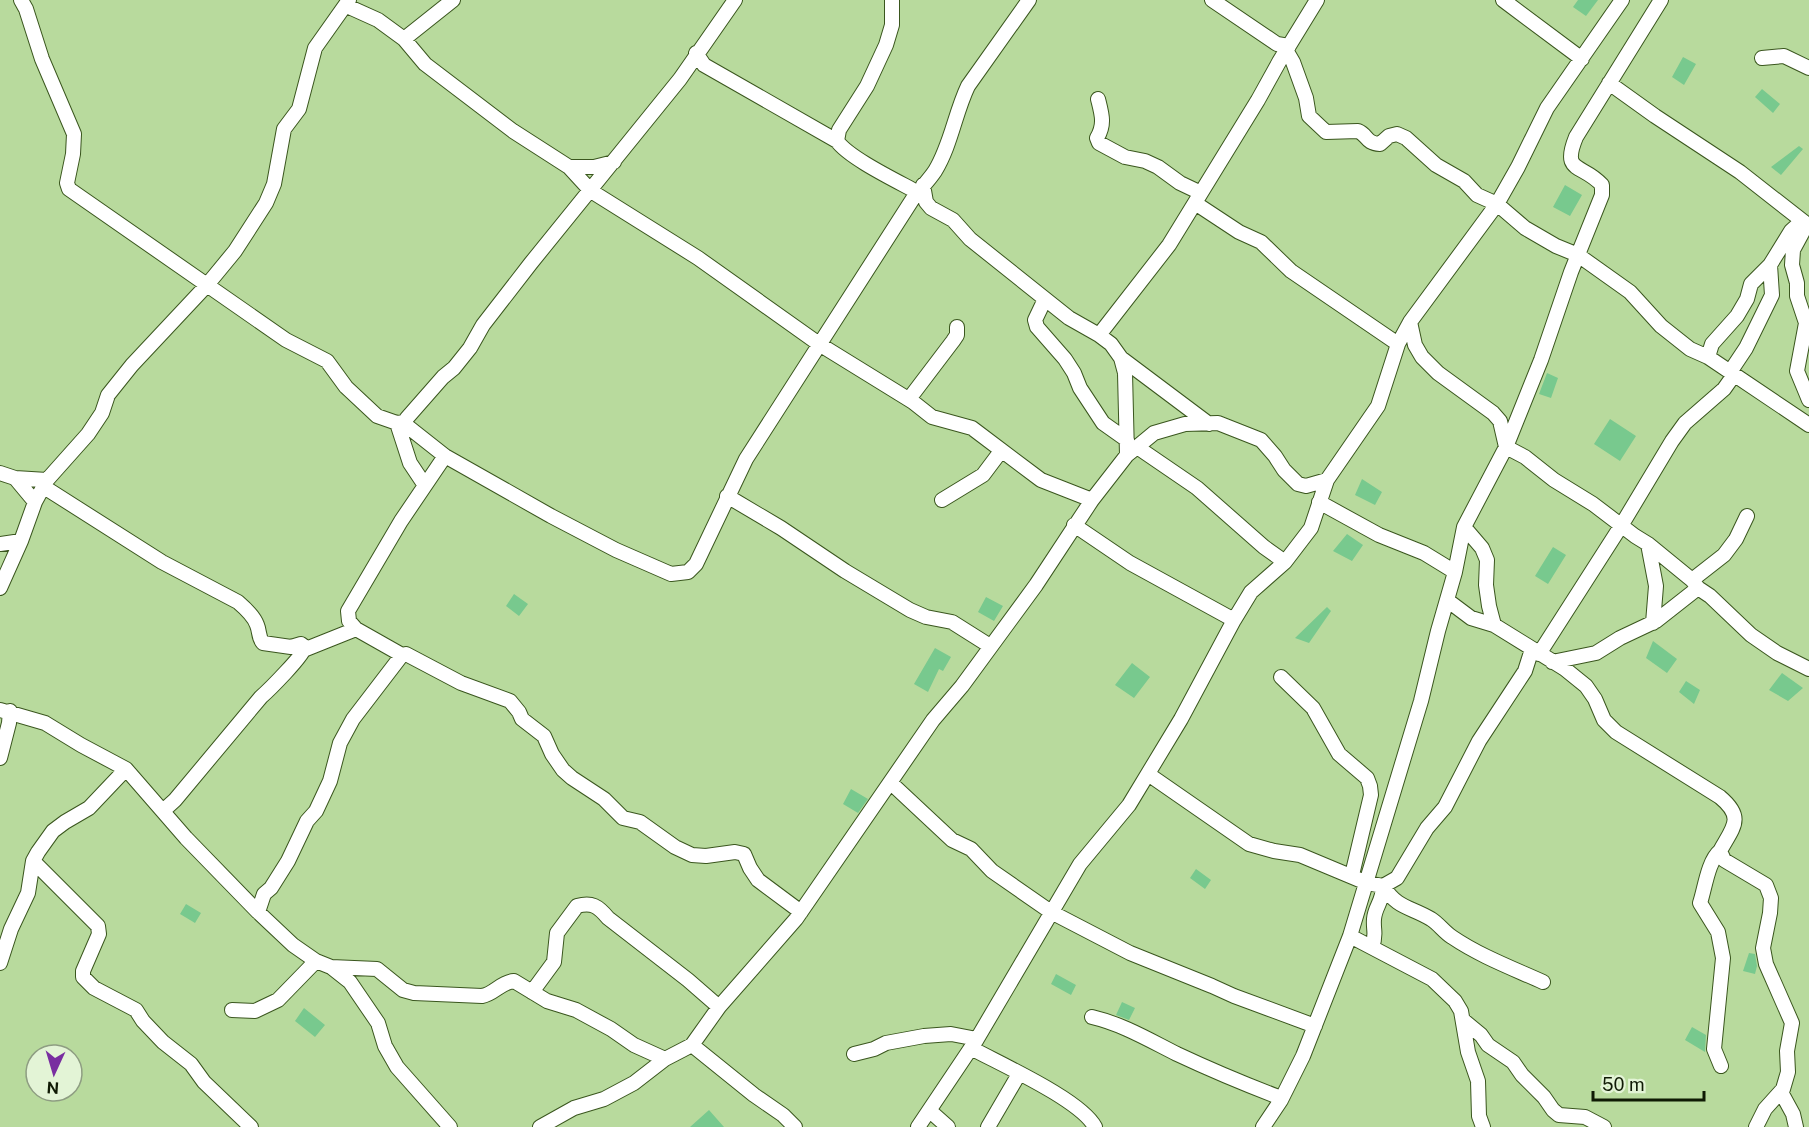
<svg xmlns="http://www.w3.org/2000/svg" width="1809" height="1127" viewBox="0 0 1809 1127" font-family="'Public Sans',sans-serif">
	<rect width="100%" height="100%" fill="#b8da9d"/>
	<!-- building -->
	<path fill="#78c98e" d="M1578,0H1598L1586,16L1573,7Z
		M1683,57L1696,64L1684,85L1672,77Z
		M1762,89L1780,104L1773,113L1755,97Z
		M1799,146L1803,149L1781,175L1771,167Z
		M1565,185L1582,195L1570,216L1553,207Z
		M1547,373L1558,378L1551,398L1539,394Z
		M1610,419L1636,436L1620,461L1594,444Z
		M1362,479L1382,492L1375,505L1355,495Z
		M1347,534L1363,545L1352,561L1333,551Z
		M1553,547L1566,555L1548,584L1535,576Z
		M514,594L528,604L519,616L506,606Z
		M986,597L1003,606L994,621L978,612Z
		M1327,607L1331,611L1309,643L1295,638Z
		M1653,641L1677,659L1667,673L1646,658Z
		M935,648L951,657L943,671L939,669L928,692L914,684Z
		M1132,663L1150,677L1134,698L1115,685Z
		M1782,673L1803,688L1788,701L1769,690Z
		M1686,681L1700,690L1694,704L1679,692Z
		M851,789L868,799L858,813L843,804Z
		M1196,869L1211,880L1205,889L1190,878Z
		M186,904L201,913L195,923L180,914Z
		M1749,953L1755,954L1757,966L1755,974L1743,971Z
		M1056,974L1076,985L1071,995L1051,984Z
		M1122,1002L1135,1008L1129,1020L1116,1015Z
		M304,1008L325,1025L315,1037L295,1021Z
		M1692,1027L1706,1035L1705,1052L1685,1040Z
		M709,1110L724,1127H690Z"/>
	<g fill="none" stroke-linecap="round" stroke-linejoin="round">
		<!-- minor casing -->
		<g stroke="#3a561e" stroke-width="16">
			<path id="minor" d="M21,0L26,9L42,59L74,134L73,154L67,183L69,189L286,340L327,361L346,387L377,416L397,423L405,422
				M892,0V25L886,45L867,86L839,130L837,141C849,158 897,181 917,192
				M1212,0L1277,44L1289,46
				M1503,0L1582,59
				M347,6L378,20L404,39L425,64L513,131L569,167L591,191L698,258L819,344L913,402L932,417L972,428L1041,480L1092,500
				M404,39L453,0
				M1286,50L1293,62L1306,98L1309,116L1326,132L1358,131C1368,135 1365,143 1380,144L1389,136L1397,134L1406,138L1436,165L1464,181L1477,195L1497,204L1525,228L1556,246L1578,255L1630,292L1661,326L1690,349L1708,357L1809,425
				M696,53L704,65L837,141
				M1762,58L1784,56L1809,68
				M1609,83L1655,116L1740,172L1809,226
				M1098,99C1102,115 1105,124 1097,138L1099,143L1125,157L1145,161L1158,167L1180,183L1201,193
				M569,167H594L614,162
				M923,185L926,202L931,208L953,220L970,239L1069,318L1099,335L1111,344L1121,358L1125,373L1127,455
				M1195,203L1239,232L1261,242L1291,271L1398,344
				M1807,224L1793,250L1792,265L1797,283V296L1806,323L1797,371L1809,400
				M1045,299L1035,320L1037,327L1065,359L1074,373L1080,388L1103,423L1127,440
				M1410,322L1415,345L1422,357L1438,373L1493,413L1500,421L1506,447L1525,457L1554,480L1593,504L1635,536L1648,544L1692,580L1698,588L1710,596L1751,635L1777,653L1809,669
				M1099,335L1169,245L1258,100L1279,62L1317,0
				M1708,357L1712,344L1737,316L1747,299L1751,284L1770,265L1791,231L1802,221
				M1121,358L1209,424
				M1730,372L1746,348L1772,295L1770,265
				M909,399L953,341L957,335V327
				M405,422L407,426L445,456L551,516L616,550L671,574L688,572L696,564L746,459L914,197C921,188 929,180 935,171C951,145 955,113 968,86L1029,0
				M405,422L407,418L443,377L454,368L470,348L483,325L531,263L680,79L735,0
				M397,423L410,463L424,484
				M1137,447L1197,488L1264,547L1285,562
				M0,473L15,478L47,480
				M15,478L35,502
				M44,487L162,562L238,602C245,608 254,616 257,625C260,632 258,637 263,643L291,647L301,644L305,647C304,655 269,690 261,697L175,800L164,810
				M727,496L781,528L845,571L910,610L926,617L952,622L990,646
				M942,500L983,475L1001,451
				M1319,502L1379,535L1424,553L1455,572
				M1074,525L1130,563L1234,620
				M1464,527L1482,548L1487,560L1486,585L1489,606L1494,625
				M0,544L21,541
				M1648,544L1656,586L1653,623
				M1692,580L1724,555L1736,539L1747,516
				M0,588L21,541L35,502L47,480L88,434L102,413L108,395L132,365L207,285L235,251L266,203L274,184L284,129L299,109L315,48L349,0
				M1447,600L1471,618L1494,625L1565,669L1586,686L1595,699L1604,720L1616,732L1720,797C1745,818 1733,827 1720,851L1724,860L1766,885L1771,898L1770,913L1763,948L1766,964L1792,1023L1787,1051L1788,1072L1783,1089L1765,1109L1756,1127
				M306,649L356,629
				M1539,654L1621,526L1672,441L1685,423L1724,389L1734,375
				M402,655L356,629L349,621L348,611L401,521L445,456
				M1552,662L1596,653L1620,638L1656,621L1698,588
				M1281,677L1313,708L1339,754L1367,778L1370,786L1371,795L1352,875
				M0,710L45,723L81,745L126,769L186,838L258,912L293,945L316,961L331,967L350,982L378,1023L385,1046L397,1067L450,1127
				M0,758L9,723L10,711
				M1148,774L1249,844L1274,851L1300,855L1367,883L1383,886L1397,878L1427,828L1445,807L1479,741L1525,671L1532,649
				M891,783L952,840L971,849L992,871L1051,912L1130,953L1212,986L1234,996L1315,1026
				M1720,851C1708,861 1705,888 1700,903L1718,932L1723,958L1714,1049L1721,1066
				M33,861L98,926L99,934L83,971V977L94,988L136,1010L143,1021L163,1042L191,1064L204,1082L251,1127
				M1383,886C1398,909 1409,906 1431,919C1439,924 1444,932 1452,937C1480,956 1512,968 1543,982
				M258,912L264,894L271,888L288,861L307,821L316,811L330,781L340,743L353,719L402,655L406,654L461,683L510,701L519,712L522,719L544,736L552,754L563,770L572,778L604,799L623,818L640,822L675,847L692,855L706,856L735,852L744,854L750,868L758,880L801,912
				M1350,936L1432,979L1455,1001L1461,1011L1468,1052L1478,1081L1479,1116L1483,1127
				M1372,947C1377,934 1373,931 1374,919C1375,906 1383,902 1383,886
				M0,963L11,929L28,893L33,861L38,852L53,831L65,822L89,808L126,769
				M331,967L377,969L403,990L414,993L482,996C494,994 501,982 514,981L547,1001L576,1010L611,1029L634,1045L665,1059
				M532,992L554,962L557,933L577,906C592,902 598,906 608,918L688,980L719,1007
				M232,1010L255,1011L278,1000L316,961
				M1092,1017C1122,1024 1149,1040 1177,1054C1209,1069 1242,1083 1276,1096L1281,1100
				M1463,1020L1481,1035L1488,1045L1513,1062L1522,1075L1544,1097L1553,1110L1559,1115L1585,1117L1604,1127
				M692,1045L754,1095L783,1115L795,1127
				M971,1048C1000,1064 1081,1100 1095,1127
				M854,1054L874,1049L886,1043L924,1036L951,1034L977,1039
				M1781,1092L1793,1114L1796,1127
				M930,1111L948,1127
				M540,1127L574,1108L604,1099L634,1083L665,1059L692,1045L719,1007L796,919L933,720L962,686L1036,585L1092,500L1127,455L1137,447L1154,433L1185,424L1218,423L1261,440L1275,456L1284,470L1298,484L1306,486L1327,480
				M918,1127L977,1039L1080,864L1129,805L1181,719L1234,620L1251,592L1285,562L1311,528L1327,480L1378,406L1398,344L1410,322L1497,204L1518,167L1547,108L1622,0
				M988,1127L1019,1074
				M1263,1127L1281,1100L1303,1056L1350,936L1421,701L1438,631L1455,572L1464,527L1506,447L1541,360L1571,272L1602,195V185C1582,163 1561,174 1576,137L1661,0"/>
		</g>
		<!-- minor -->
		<use href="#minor" stroke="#fff" stroke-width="14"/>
	</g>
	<!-- north arrow -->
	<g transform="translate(54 1073) rotate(184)"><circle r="28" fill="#e3f4d6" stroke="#8e9d82" stroke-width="1.5"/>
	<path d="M0-4.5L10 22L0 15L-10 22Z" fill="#792ea0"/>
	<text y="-9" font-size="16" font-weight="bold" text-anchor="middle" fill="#0f1a04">N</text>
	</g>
	<!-- scale -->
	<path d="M1593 1091v9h111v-9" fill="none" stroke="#0f1a04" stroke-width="3"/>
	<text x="1602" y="1091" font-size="18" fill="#0f1a04" stroke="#e3f4d6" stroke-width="4.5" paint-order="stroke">50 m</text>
</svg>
